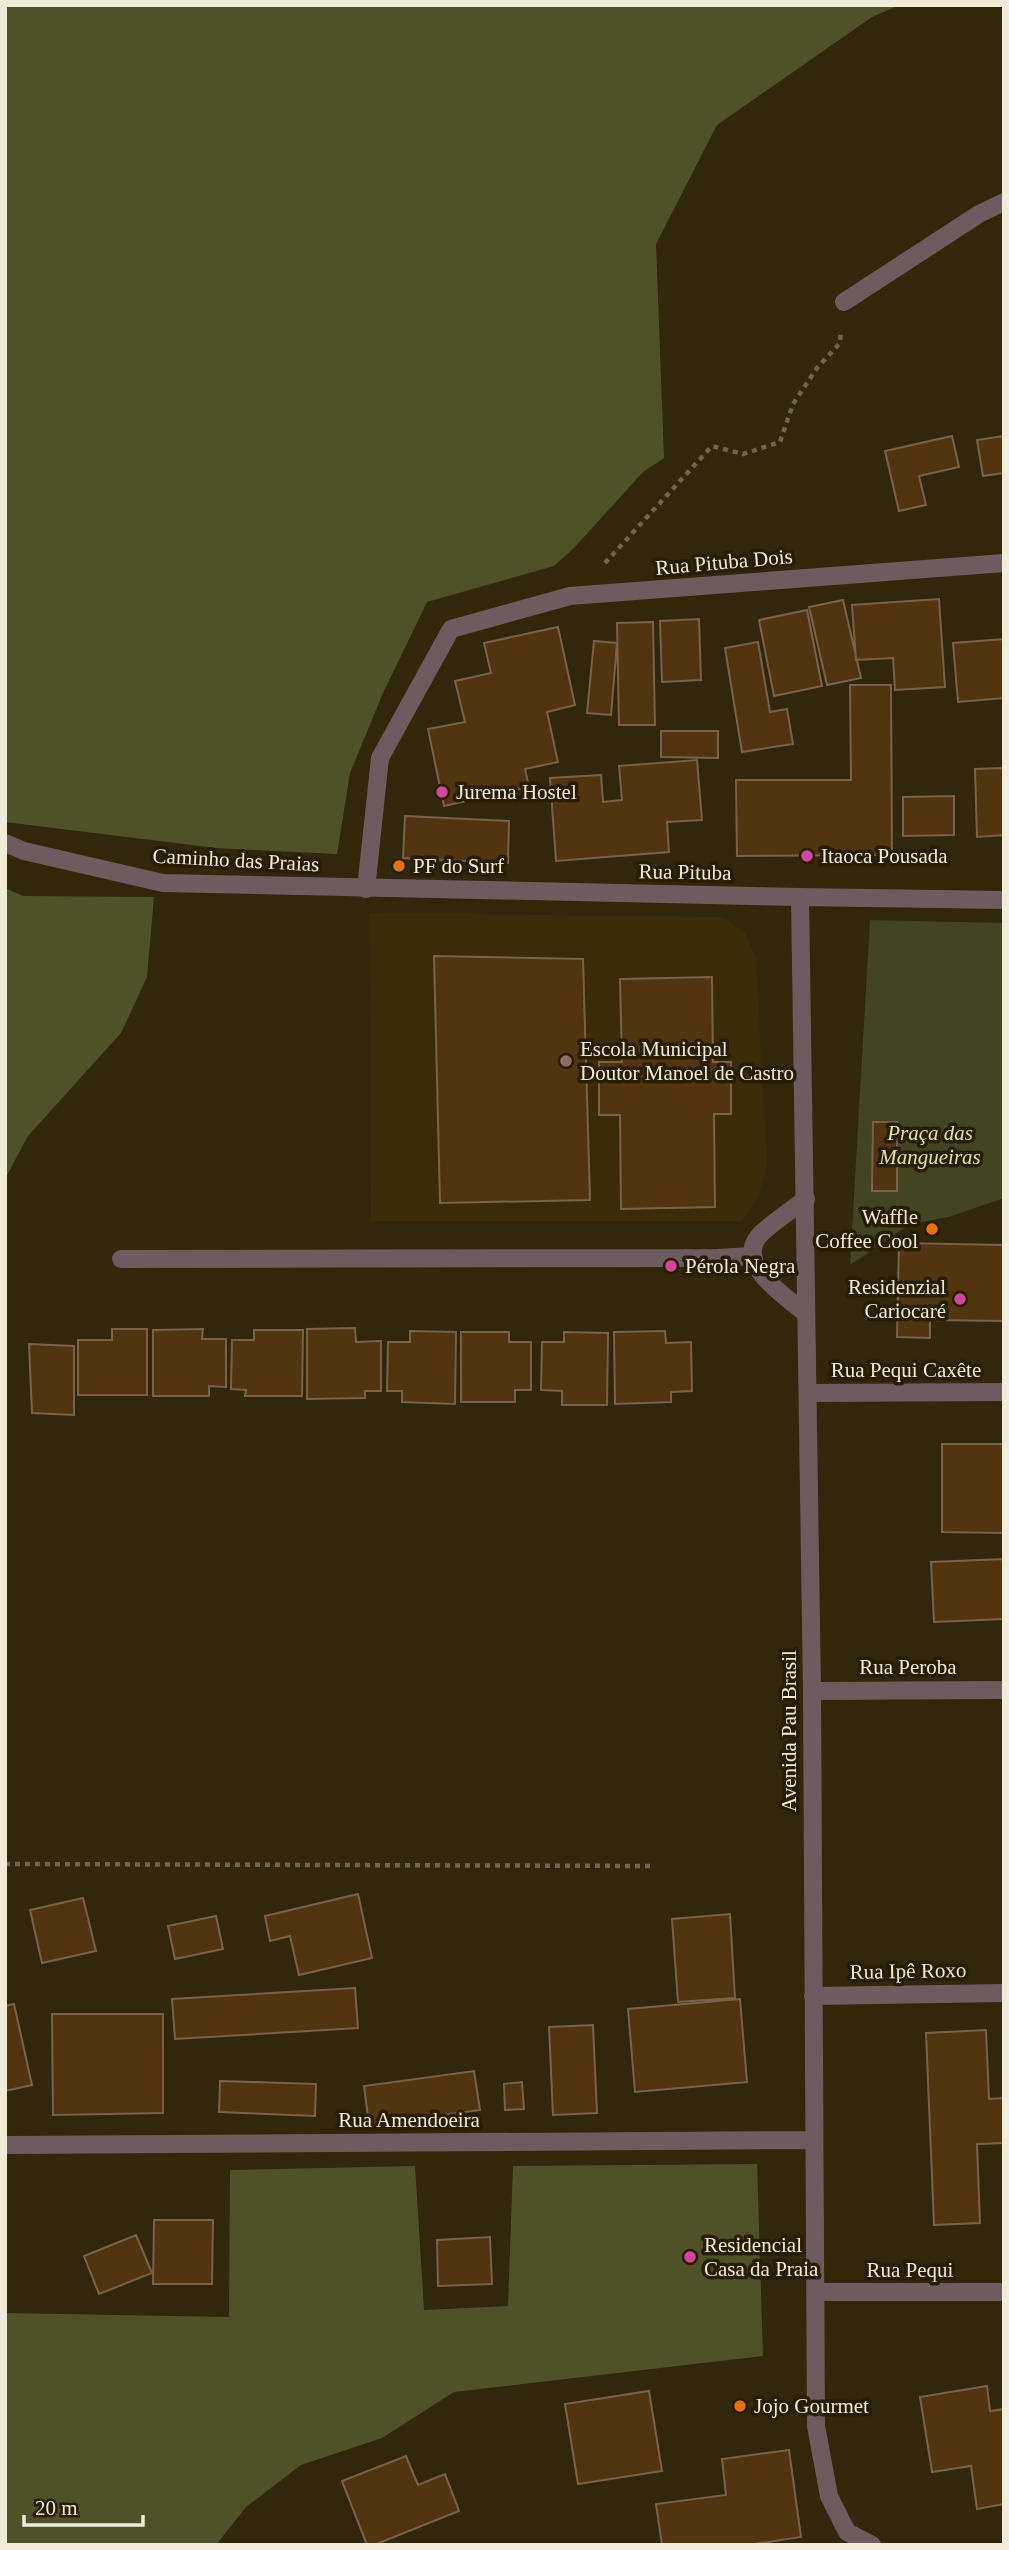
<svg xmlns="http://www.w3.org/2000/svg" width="1009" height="2550" viewBox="0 0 1009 2550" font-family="Georgia,serif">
	<rect width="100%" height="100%" fill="#31270a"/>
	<!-- built -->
	<path fill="#392c06" d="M370,913L724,917L745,933L756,957L767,1164L759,1195L742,1221H371Z"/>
	<!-- green -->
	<path fill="#424520" d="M870,920L1004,923V1198L949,1217L910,1224L850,1265Z"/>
	<!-- forest -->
	<path fill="#4f5226" d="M5,5H900L872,17L717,125L656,244L664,458L643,472L574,548L554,566L427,602L383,693L350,773L337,854L216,848L5,822Z
		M5,888L23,896L154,897L147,977L121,1033L28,1136L5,1179Z
		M757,2164L763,2356L454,2392L382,2438L301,2465L246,2507L216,2545H5V2313L229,2317L230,2170L415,2166L424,2310L508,2306L513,2166Z"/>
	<!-- building -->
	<path fill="#51350f" stroke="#78634a" stroke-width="2" d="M952,436L959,467L919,476L926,505L899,511L885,451Z
		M1004,436V473L983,476L977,440Z
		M939,599L945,687L895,690L893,658L856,660L852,605Z
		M843,600L861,678L827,685L809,607Z
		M807,610L822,686L774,696L759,620Z
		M699,619L701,680L662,682L660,621Z
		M653,622L655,725H619L617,623Z
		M558,627L575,705L547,712L558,762L525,769L529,787L444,806L428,729L465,722L455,681L491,673L484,643Z
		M1004,639V698L958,702L953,643Z
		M594,641L617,643L611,715L587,713Z
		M758,642L770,712L787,709L793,744L742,752L725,648Z
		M850,685H891L892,855L737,856L736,780H851Z
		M661,731H718V758L661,757Z
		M697,760L702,820L667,822L669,852L556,861L550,778L601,775L603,802L622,800L619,766Z
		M1004,768V835L977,837L975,769Z
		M954,796V835L903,836V797Z
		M405,816L509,821L508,863L403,858Z
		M434,956L583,959L590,1200L440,1203Z
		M712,977L713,1062H731V1114H714L715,1207L621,1209L620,1115H599V1062H622L620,979Z
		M873,1122H897V1191H872Z
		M899,1243L1004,1245V1321L930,1320V1338L897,1337Z
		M355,1328L356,1342L381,1341V1391H365V1398L307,1399V1329Z
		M112,1329H147V1395H78V1340H112Z
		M203,1329L202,1339H226V1387L209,1386V1396H153V1330Z
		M254,1330H303L302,1396H245L246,1390L231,1389L232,1340H254Z
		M410,1331L456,1332L455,1404L402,1402V1391H387L388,1342H410Z
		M665,1331L666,1343L691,1342L692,1391L671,1392V1402L615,1404L614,1332Z
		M461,1332H509V1342H531V1390H515V1402H461Z
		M564,1332L608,1333L607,1405H562V1391L541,1390L542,1342H564Z
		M29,1344L74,1346V1415L32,1413Z
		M942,1444H1004V1533L942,1532Z
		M1004,1559V1619L934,1622L931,1562Z
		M358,1894L372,1958L299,1975L290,1936L270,1941L265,1916Z
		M83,1898L96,1951L42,1963L30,1910Z
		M730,1914L735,1998L678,2002L672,1919Z
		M216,1916L223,1949L175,1959L168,1926Z
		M355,1988L358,2028L175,2039L172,1999Z
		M740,1999L747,2082L635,2092L628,2009Z
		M14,2004L32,2085L5,2091V2006Z
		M52,2014H163V2113L53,2115Z
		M593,2025L597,2113L553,2115L549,2027Z
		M986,2030L989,2099L1004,2098V2143L977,2144L980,2223L934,2225L926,2033Z
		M474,2071L480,2110L369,2125L364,2086Z
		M220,2081L316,2084L315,2116L219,2112Z
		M522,2082L524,2109L505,2110L504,2084Z
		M154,2220H213L212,2284H153Z
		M136,2235L152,2273L99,2294L84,2256Z
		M490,2237L492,2284L438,2286L437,2240Z
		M987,2386L990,2411L1004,2409V2504L977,2509L971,2466L932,2472L920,2397Z
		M649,2391L662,2471L578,2484L565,2404Z
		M789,2450L801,2537L748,2545H662L656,2504L726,2495L722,2459Z
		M406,2456L418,2485L445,2474L459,2511L374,2545H367L342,2481Z"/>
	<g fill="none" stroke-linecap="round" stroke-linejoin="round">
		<!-- path -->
		<path stroke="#6e664d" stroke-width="4.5" stroke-dasharray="5 5" stroke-linecap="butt" d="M605,563L712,446L743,454L780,442L793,404L817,368L840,343L841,331
			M5,1864L652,1866"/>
		<!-- service -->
		<path stroke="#6c5c60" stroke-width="18" d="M121,1259L717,1258L753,1256
			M805,1313C787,1297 736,1266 758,1237C767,1226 793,1209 806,1199"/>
		<!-- minor -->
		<path stroke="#6c5c60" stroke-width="18" d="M844,302L979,214L1004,202
			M366,889L380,758L451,629L570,596L1004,563
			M809,1393L1004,1392
			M812,1691L1004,1690
			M813,1996L1004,1993
			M5,2145L813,2140
			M817,2292H1004
			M872,2545L847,2532L829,2496L816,2426L812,1691L800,897L1004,900"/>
		<!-- tertiary -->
		<path stroke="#6c5c60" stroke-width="18" d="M5,843L24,851L163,883L800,897"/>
	</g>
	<!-- markers -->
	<g fill="#d1479c" stroke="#271d01" stroke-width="2.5">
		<circle cx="442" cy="792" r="7"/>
		<circle cx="807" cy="856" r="7"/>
		<circle cx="671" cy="1266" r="7"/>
		<circle cx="960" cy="1299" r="7"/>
		<circle cx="690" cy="2257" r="7"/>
	</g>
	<g fill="#e8710a" stroke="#271d01" stroke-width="2.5">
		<circle cx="399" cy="866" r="7"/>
		<circle cx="932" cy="1229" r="7"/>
		<circle cx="740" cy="2406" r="7"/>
	</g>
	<circle fill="#8d6e63" stroke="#271d01" stroke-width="2.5" cx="566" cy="1061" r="7"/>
	<g text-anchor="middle" stroke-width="7" stroke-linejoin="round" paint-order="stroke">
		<!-- street labels -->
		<g font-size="21" fill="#f1ebda" stroke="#271d01">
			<text transform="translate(724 562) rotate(-5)" y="7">Rua Pituba Dois</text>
			<text transform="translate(236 860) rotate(3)" y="7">Caminho das Praias</text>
			<text transform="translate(685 872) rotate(1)" y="7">Rua Pituba</text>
			<text x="906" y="1377">Rua Pequi Caxête</text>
			<text x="908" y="1674">Rua Peroba</text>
			<text transform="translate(789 1731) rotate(-90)" y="7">Avenida Pau Brasil</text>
			<text transform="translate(908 1971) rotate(-1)" y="7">Rua Ipê Roxo</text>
			<text x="409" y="2127">Rua Amendoeira</text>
			<text x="910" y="2277">Rua Pequi</text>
		</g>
		<!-- poi labels -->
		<g font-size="21" fill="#f1ebda" stroke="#271d01" text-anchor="start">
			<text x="456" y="799">Jurema Hostel</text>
			<text x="821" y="863">Itaoca Pousada</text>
			<text x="413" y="873">PF do Surf</text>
			<text x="580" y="1056">Escola Municipal<tspan x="580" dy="24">Doutor Manoel de Castro</tspan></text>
			<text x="918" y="1224" text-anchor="end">Waffle<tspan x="918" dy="24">Coffee Cool</tspan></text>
			<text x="685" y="1273">Pérola Negra</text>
			<text x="946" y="1294" text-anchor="end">Residenzial<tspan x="946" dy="24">Cariocaré</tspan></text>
			<text x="704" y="2252">Residencial<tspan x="704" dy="24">Casa da Praia</tspan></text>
			<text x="754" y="2413">Jojo Gourmet</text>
		</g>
		<!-- park labels -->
		<g font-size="21" font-style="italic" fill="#dee59b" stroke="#271d01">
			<text x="930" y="1140">Praça das<tspan x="930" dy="24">Mangueiras</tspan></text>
		</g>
	</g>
	<!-- border -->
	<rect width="1009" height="2550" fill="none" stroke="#f1ebda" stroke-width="14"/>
	<!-- scale -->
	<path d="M24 2515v10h119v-10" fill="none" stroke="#f1ebda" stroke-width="3.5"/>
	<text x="35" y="2515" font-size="21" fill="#f1ebda" stroke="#271d01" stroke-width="5" paint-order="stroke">20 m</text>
</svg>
